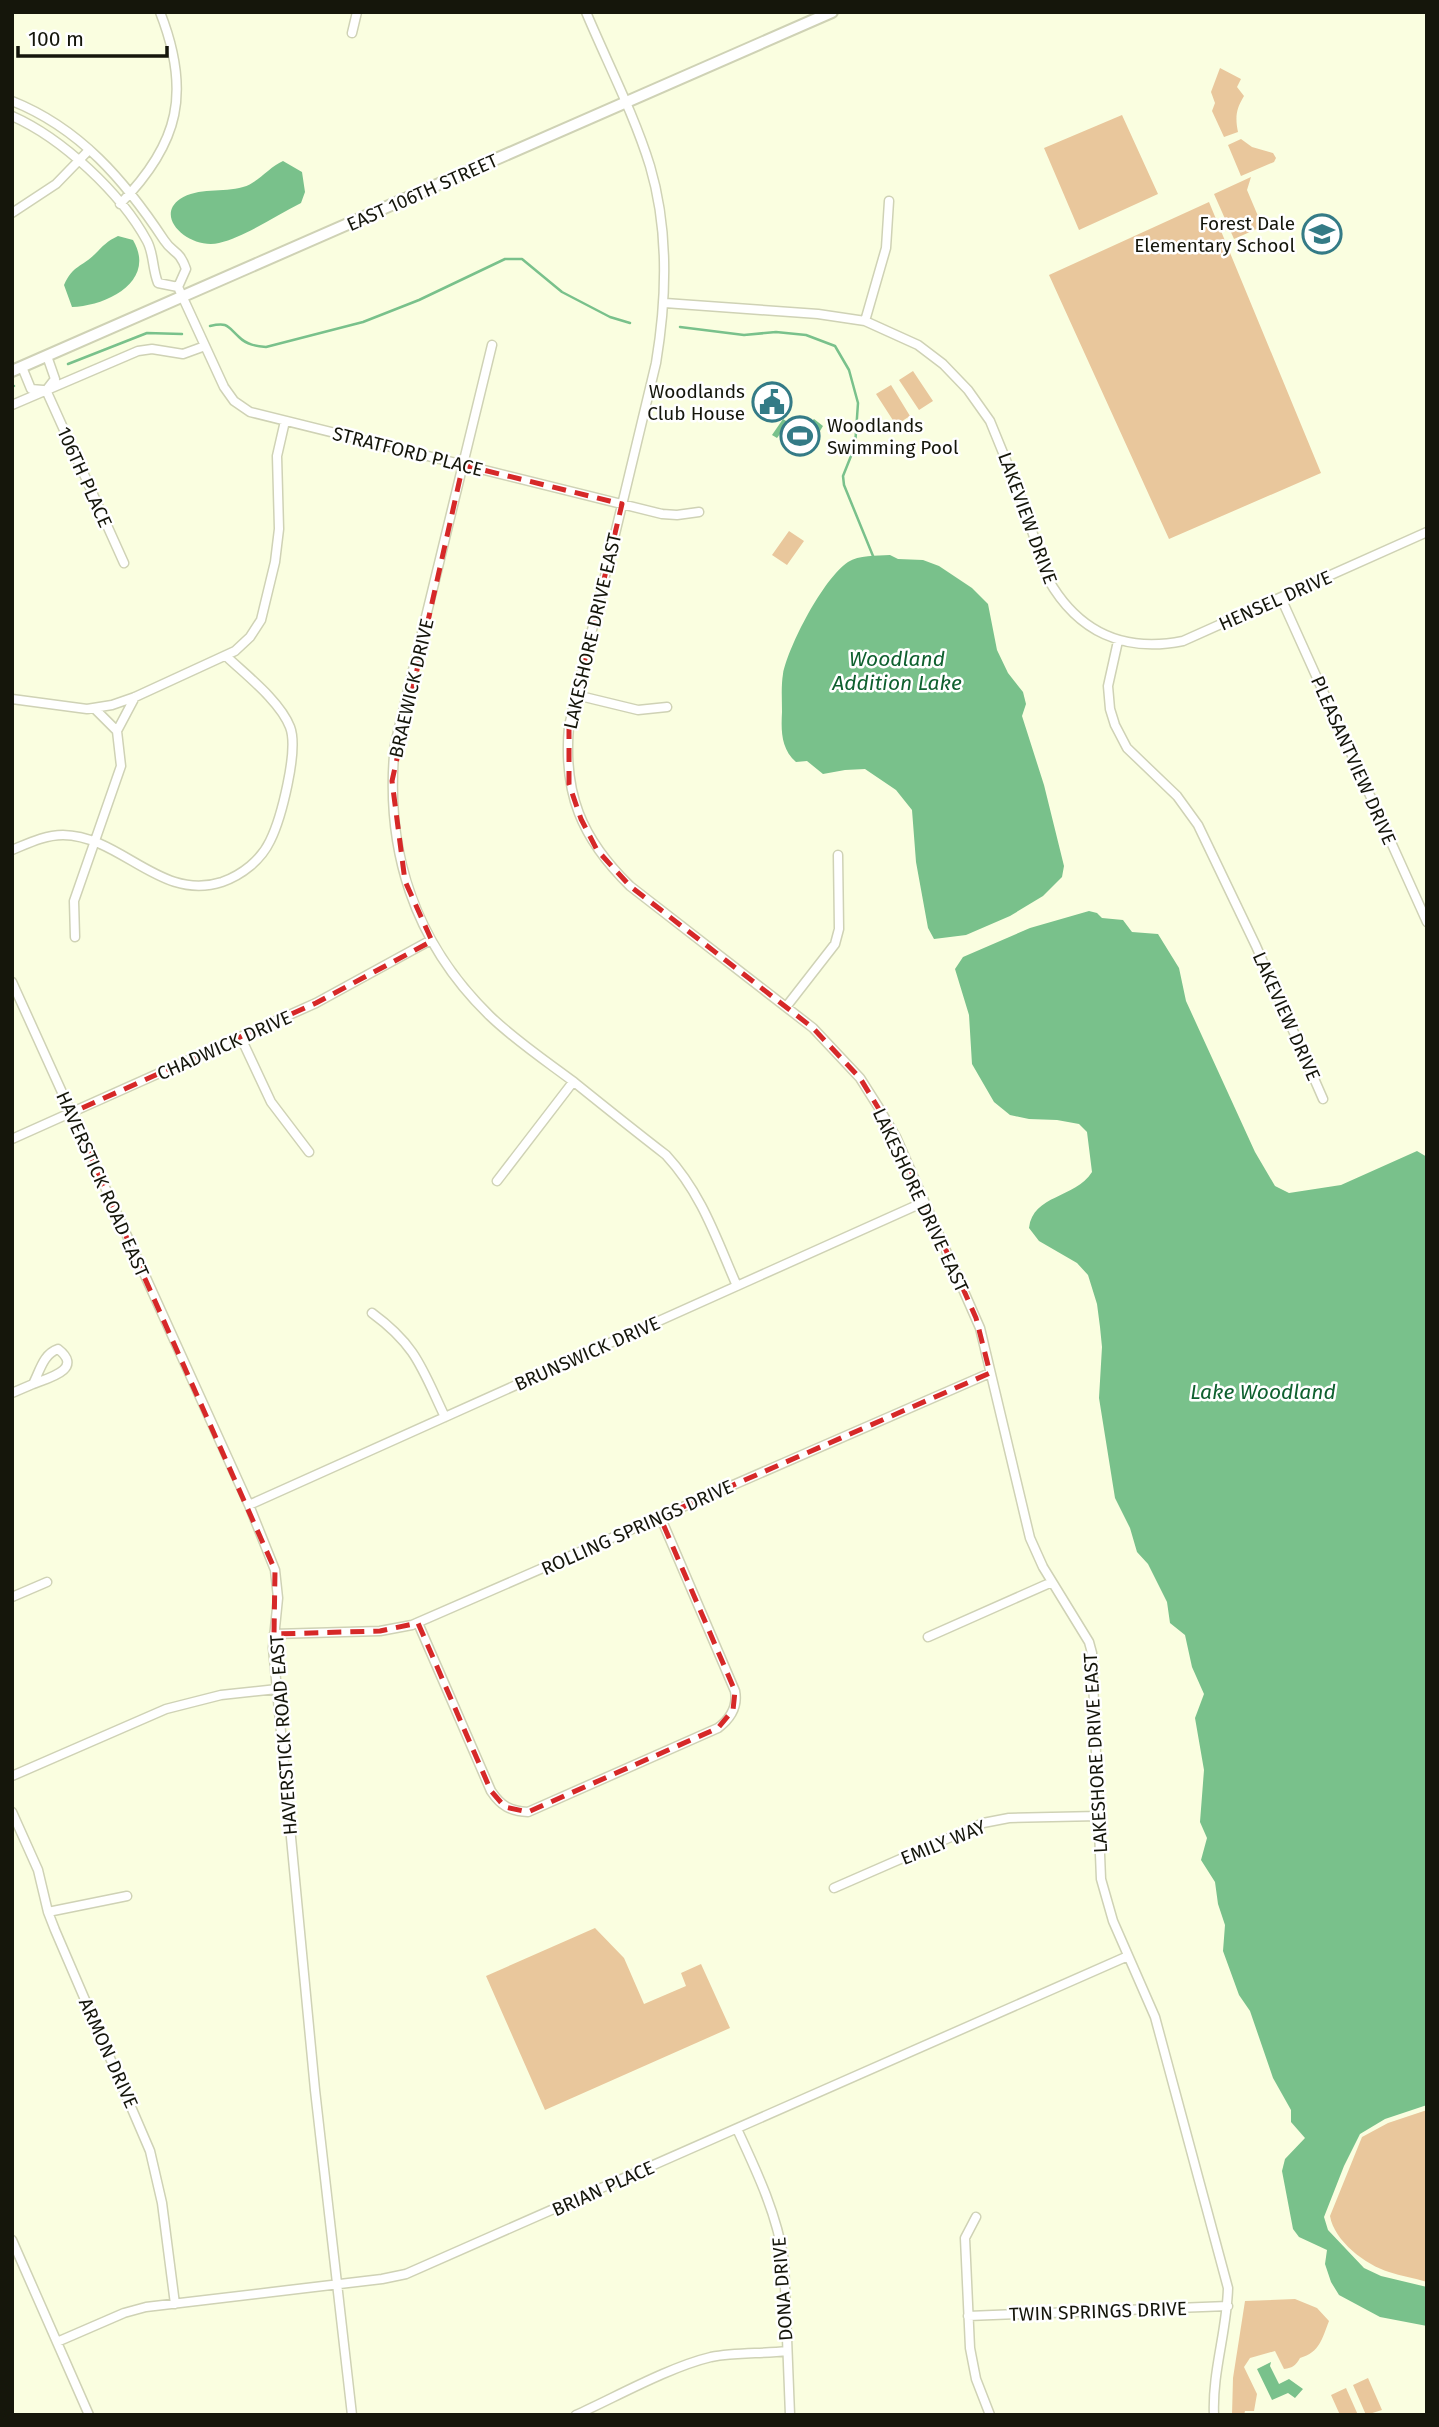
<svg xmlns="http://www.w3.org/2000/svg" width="1439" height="2427" viewBox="0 0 1439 2427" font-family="'Fira Sans',sans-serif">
	<rect width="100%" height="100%" fill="#fafee0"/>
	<!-- green -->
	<path fill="#e9c79c" d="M1220,68L1241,79L1237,87L1244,96C1236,109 1235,117 1238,132L1224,137L1212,111L1215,103L1211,92Z
		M1122,115L1158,194L1079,230L1044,148Z
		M1241,139L1252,147L1273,153L1276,158L1274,162L1241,176L1228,145Z
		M1251,177L1247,190L1258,216L1256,221L1259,228L1234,239L1214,194Z
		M1209,202L1321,473L1169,539L1049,275Z
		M913,371L933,401L919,410L899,380Z
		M891,385L910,416L896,425L876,394Z
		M789,531L804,541L787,565L772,555Z
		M595,1928L624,1958L644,2004L686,1986L681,1973L701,1964L730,2028L545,2110L486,1976Z
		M1427,2110V2282C1414,2278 1401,2276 1389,2272C1366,2265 1334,2241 1330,2216L1362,2137L1388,2123Z
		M1295,2299L1317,2308L1329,2321C1322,2339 1320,2352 1300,2358C1296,2365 1293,2368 1284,2369L1275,2351L1250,2358L1244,2367L1257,2394L1254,2411H1245L1244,2415H1232L1233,2378L1245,2301Z
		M1368,2378L1382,2410L1366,2415L1353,2385Z
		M1346,2388L1358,2415H1340L1331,2395Z"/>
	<!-- water -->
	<path fill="#79c18b" d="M283,161L302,172L305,192L301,203C275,216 245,237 219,243C191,250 153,218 180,199C198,187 223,193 243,187C258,183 269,167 283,161Z
		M118,236L133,240C157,281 107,306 72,307L64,285C73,265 82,267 95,254C103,246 107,241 118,236Z
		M783,419L802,431L814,419L823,426L808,451L780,434L777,438L772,435Z
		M890,555L898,559L923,560L939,566L972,588L988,604L997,650L1008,673L1023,692L1026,704L1022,716L1044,785L1064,866L1062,877L1043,896L1010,916L966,935L934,939L928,928L916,862L912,810L896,790L865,769L845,770L823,774L807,761L796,762C781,749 781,731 782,712C782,700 781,686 783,674C789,645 823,579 848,562C859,555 876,556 890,555Z
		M1089,911L1097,913L1102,918L1123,920L1132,932L1158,934L1179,968L1186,1001L1255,1152L1275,1186L1289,1193L1341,1185L1417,1151L1427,1157V2105L1385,2119L1360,2134L1344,2166L1324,2217L1328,2230L1364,2268L1381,2276L1427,2287V2326L1380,2317L1339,2295L1331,2282L1325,2264L1327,2250L1299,2237L1293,2229L1282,2171L1285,2159L1305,2138L1291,2122V2110L1273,2078L1250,2011L1239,1995L1223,1951L1225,1925L1218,1904L1215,1882L1201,1860L1207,1838L1200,1822L1204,1770L1195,1718L1204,1694L1192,1667L1185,1635L1170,1623L1167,1602L1148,1564L1137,1552L1130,1528L1115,1498L1099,1398L1102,1347L1100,1327L1097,1304L1088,1275L1077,1263L1039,1241L1029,1228C1033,1194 1075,1199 1092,1172L1087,1132L1079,1124L1057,1120L1029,1119L1010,1115L994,1102L972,1064L969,1015L955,969L963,957L1030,928Z
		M1271,2362L1270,2366L1279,2384L1289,2379L1303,2389L1295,2398L1288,2393L1272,2400L1257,2369Z"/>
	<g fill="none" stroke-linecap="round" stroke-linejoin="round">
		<!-- stream -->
		<path stroke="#79c18b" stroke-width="2.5" d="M210,326C228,322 227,326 239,337C247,345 256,346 266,347L363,322L419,300L505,259H522L562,292L610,317L630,323
			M680,327L744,335L776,332L806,335L835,346L849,370L858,403L855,446L843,476L844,485L873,556
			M68,364L147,333L182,334
			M12,387L14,386"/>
		<!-- street casing -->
		<g stroke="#cfd2b5" stroke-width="11">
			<path id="street" d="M586,12C607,62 634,114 650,166C669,230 667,297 656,363L569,726C563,793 581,838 630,886L813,1028L860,1078L879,1108L896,1137L980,1328L1030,1538L1043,1567L1089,1642L1092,1653L1101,1879L1113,1921L1155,2017L1228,2288C1227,2331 1212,2372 1214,2415
				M352,33L357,12
				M12,101C80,128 125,181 164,240C173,254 179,249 186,269L178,287L224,387L234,401L250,412L662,514L677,515L699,512
				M12,116C62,138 121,193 147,241C154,254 152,268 158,283L178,287
				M120,204C180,143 191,91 160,12
				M12,213L56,184L89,150
				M665,303L818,314L865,321L918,345L943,364L968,390L990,421L1019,492L1048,579C1078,632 1124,653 1183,641L1427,532
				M865,321L886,248L889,201
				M492,345L395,744C384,849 414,942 490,1016C516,1041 546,1061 574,1082C605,1107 635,1131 666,1155C702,1194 716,1238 737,1286
				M47,356L55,379L48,388
				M22,367L31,389L43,390
				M46,390L124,563
				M12,405L138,351L152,349L183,354L205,346
				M1281,598L1427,922
				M1118,641L1108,686L1110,709L1115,725L1127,748L1177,796L1198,825L1256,946L1323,1099
				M576,695L638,710L667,707
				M12,699L87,709L112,705L135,697L235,651L250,637L261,620L275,562L279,529L277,456L285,421
				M117,731L135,697
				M12,850C29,843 45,835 63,835C122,836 160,902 222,882C242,875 261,860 270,841C281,819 299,750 290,727C280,701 246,675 226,656
				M75,937L74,901L121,766L117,731L95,709
				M12,982L249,1505L275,1570L278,1598L273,1648L315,2090L352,2415
				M786,1007L835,944L839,929L838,855
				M241,1038L271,1102L309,1152
				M12,1139L316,1003L431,940
				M497,1181L573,1082
				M372,1313C417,1346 422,1369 445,1417
				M58,1349C84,1369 49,1378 33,1384C40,1371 43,1354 58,1349Z
				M12,1393L33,1384
				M249,1505L924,1202
				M12,1597L47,1582
				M418,1623L491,1791C501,1806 510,1811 528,1812L718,1728C730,1719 738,1707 735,1691L660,1516
				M274,1634L380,1631L412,1625L990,1373
				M928,1637L1052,1582
				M12,1776L166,1709L221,1695L277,1689
				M12,1812L38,1870L48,1912L55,1930L150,2151L162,2203L175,2304
				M834,1888L983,1823L1009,1818L1099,1816
				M48,1912L127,1896
				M737,2129C757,2172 777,2214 784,2261L790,2415
				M976,2217L965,2238L970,2348L976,2379L990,2415
				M12,2240L89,2415
				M968,2316L1228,2306
				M57,2342L124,2313L146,2307L382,2279L406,2274L1128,1956
				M576,2415C616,2397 669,2367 711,2357C736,2352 761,2354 787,2351"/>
		</g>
		<!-- secondary casing -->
		<g stroke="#cfd2b5" stroke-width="14">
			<path id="secondary" d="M12,371L832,12"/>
		</g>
		<!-- street -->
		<use href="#street" stroke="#fff" stroke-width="8"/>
		<!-- secondary -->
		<use href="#secondary" stroke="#fff" stroke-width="10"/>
	</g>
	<!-- marked area -->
	<path fill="none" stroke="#d62828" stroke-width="5" stroke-dasharray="14 9" stroke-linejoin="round" d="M463,465L622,504L569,726V784L581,819L597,850L630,886L813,1028L860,1078L896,1137L976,1318L990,1373L660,1517L735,1691L733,1710L718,1728L528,1812L505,1807L491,1791L418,1623L380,1631L274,1634L275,1570L71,1113L316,1003L432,941L405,881L392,781Z"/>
	<!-- icons -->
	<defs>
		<g id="school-ring" transform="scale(2.0125)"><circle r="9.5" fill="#fff" stroke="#347b86" stroke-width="1.5"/><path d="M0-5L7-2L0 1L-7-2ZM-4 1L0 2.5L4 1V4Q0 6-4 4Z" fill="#347b86"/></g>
		<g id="civic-ring" transform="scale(2.0125)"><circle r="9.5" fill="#fff" stroke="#347b86" stroke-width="1.5"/><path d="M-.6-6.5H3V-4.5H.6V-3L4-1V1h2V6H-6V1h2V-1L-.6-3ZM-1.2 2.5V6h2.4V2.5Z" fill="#347b86"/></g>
		<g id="stadium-ring" transform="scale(2.0125)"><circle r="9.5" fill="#fff" stroke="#347b86" stroke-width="1.5"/><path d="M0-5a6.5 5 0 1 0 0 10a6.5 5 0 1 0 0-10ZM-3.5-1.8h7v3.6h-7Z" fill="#347b86"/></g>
	</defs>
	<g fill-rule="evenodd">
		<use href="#school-ring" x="1322" y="234"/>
		<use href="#civic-ring" x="772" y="402"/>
		<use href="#stadium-ring" x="800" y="436"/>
	</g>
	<g text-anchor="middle" stroke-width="5" stroke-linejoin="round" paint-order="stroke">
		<!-- street labels -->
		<g font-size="19" fill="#15160b" stroke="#fff">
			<text transform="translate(422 192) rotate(-24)" y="7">EAST 106TH STREET</text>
			<text transform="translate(408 451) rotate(14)" y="7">STRATFORD PLACE</text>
			<text transform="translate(85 477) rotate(66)" y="7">106TH PLACE</text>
			<text transform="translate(1028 518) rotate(70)" y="7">LAKEVIEW DRIVE</text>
			<text transform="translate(1275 600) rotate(-24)" y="7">HENSEL DRIVE</text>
			<text transform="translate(592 631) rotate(-77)" y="7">LAKESHORE DRIVE EAST</text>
			<text transform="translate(411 688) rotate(-77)" y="7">BRAEWICK DRIVE</text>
			<text transform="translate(1354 760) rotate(66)" y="7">PLEASANTVIEW DRIVE</text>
			<text transform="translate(1287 1016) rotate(66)" y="7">LAKEVIEW DRIVE</text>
			<text transform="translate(224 1045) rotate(-24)" y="7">CHADWICK DRIVE</text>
			<text transform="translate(103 1184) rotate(66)" y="7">HAVERSTICK ROAD EAST</text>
			<text transform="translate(921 1200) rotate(65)" y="7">LAKESHORE DRIVE EAST</text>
			<text transform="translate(587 1353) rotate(-24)" y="7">BRUNSWICK DRIVE</text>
			<text transform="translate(637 1527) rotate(-24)" y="7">ROLLING SPRINGS DRIVE</text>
			<text transform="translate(283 1735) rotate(-94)" y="7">HAVERSTICK ROAD EAST</text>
			<text transform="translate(1095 1753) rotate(-93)" y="7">LAKESHORE DRIVE EAST</text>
			<text transform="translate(943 1842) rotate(-22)" y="7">EMILY WAY</text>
			<text transform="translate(109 2053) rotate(66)" y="7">ARMON DRIVE</text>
			<text transform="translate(603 2188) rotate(-24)" y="7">BRIAN PLACE</text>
			<text transform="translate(782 2289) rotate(-94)" y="7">DONA DRIVE</text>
			<text transform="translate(1098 2311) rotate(-2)" y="7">TWIN SPRINGS DRIVE</text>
		</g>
		<!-- poi labels -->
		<g font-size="19" fill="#15160b" stroke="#fff" text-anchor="end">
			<text x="1295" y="230">Forest Dale<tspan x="1295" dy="22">Elementary School</tspan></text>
			<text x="745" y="398">Woodlands<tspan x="745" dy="22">Club House</tspan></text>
			<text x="827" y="432" text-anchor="start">Woodlands<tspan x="827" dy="22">Swimming Pool</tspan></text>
		</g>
		<!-- water labels -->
		<g font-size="21" font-style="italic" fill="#0f602f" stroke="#fff">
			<text x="897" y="666">Woodland<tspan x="897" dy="24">Addition Lake</tspan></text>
			<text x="1263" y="1399">Lake Woodland</text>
		</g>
	</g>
	<!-- border -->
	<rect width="1439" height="2427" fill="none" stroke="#15160b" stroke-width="28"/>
	<!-- scale -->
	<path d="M18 46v10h149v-10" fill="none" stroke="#15160b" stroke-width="3.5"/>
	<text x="28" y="46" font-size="21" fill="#15160b" stroke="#ffffff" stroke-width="5" paint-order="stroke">100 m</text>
</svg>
